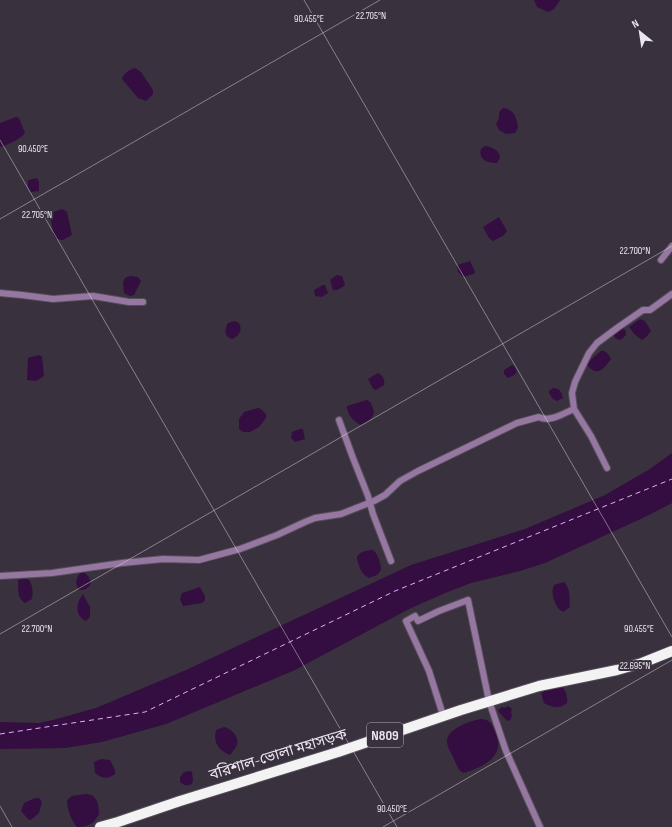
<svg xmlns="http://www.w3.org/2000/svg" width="672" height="827" viewBox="0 0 672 827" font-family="'Sofia Sans Condensed','Noto Sans Bengali',sans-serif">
	<rect width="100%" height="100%" fill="#3a313e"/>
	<!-- water -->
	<path fill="#340d41" d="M534,0H560L554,9L548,12L537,7Z
		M135,68L141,72L153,90V94L146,101L138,98L122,79C124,73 129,70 135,68Z
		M503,108C514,109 517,118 518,128L515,133L506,134L499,130L496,124L499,118V112Z
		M16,117L19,118L25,133C19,140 10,143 2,147L0,146V123Z
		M485,146C492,147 500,150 500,158L497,163C488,163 478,160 481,149Z
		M37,178L39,182V191L31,192L28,187V180Z
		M62,209L67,212L72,235L63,240L56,239L53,233L50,213Z
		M499,217L507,231L503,236L493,241L489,238L483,227Z
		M470,261L475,272L474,274L463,277L458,272L457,265Z
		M337,275L342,276L345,285C342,288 337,291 333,290L330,280Z
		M130,276L138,277L141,281L134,295L130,296L124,293L123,282L125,278Z
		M323,285H325L328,293L322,297L315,296L314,290Z
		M640,319L645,321L651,331L647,336L642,340L634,334L629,327Z
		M235,321L239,323C243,330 239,336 232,339C223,336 225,330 228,323Z
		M622,327L626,331V335L622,339L619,340L615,338L613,333Z
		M601,351C605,350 609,355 611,359C603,370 597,377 587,365V363Z
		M39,355L42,357L44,376L36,381L27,380L28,358Z
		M512,365L515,367L517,372L514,375L508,378L504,374V370Z
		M378,373C383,375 385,380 384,385L376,390L373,389L368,379Z
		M553,388C559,388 562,392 563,398L557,401L553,399L549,393V391Z
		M367,400C371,402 371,404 373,408C376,417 368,422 360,425C353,420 347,415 347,406Z
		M258,408L261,409L266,414V418L259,427L250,432H243L239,429V419L244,412Z
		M300,429H303L305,439L295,442L291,438L292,432Z
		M672,453V503L647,516L545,563L520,571L471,583L445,593L409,609L295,670L166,724L102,742L65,748L0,749V722L39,723L53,720L96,708L186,670L411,565L525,529L605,495L650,469Z
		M373,550C378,554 381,563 381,570L377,575L369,578C361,574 358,565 357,557C359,552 367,550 373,550Z
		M83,571L89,577L91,583C88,589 85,590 79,590C74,583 76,576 83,571Z
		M23,579H28C33,584 33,592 32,599L25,603C16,597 19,589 18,580Z
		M564,582C571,589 569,598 570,607L563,612C555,608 550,593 554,585Z
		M200,587L205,596V600L202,603L183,606L180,599L182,593Z
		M83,594L90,607V617L86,621C74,615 76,603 83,594Z
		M561,686C566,690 568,697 567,703C560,709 552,708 544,703L541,693L549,688Z
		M508,706L512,709L511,712L512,716L510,720L507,721L499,712L498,710L502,707L505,708Z
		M482,719C490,720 492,724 495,731C507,756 484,767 463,773C457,769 456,763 453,757C451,753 448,748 447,743C445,729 472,720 482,719Z
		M224,727C232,729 241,738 236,747C234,750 232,752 230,755C218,750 213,742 216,730Z
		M101,759L110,760L115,770V774C108,779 102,779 95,773L94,762Z
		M190,771L192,772L193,780L192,784C187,786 184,786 180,782V777L184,772Z
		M85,794C97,794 99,804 99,814C94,824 88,827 77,827C71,820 67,809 67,800L72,796Z
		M35,798H39L42,802L39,813L31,820L28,819L21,811L24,803Z"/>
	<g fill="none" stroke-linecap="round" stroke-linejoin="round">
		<!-- ferry -->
		<path stroke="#e7adff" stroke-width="1" stroke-dasharray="5 4" stroke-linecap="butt" d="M0,734L145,712L395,591L672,479"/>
		<!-- minor casing -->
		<g stroke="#564e5a" stroke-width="8">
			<path id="minor" d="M661,260L672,246
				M0,293L22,295L53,299L93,296L129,302H143
				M574,409L572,393L575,382L589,353L597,343L617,328L643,310H650L672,294
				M339,420L353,458L368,496L373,514L391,561
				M0,576L52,573L122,563L163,559L199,560L240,549L277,535L305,522L315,518L341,514L374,501L385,495L400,481L418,471L517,423L539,417C549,423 564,413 574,409L591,436L607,468
				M443,715L429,671L406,621L415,616L418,621L439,611L468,600L489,701L506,751L540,827"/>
		</g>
		<!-- highway casing -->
		<g stroke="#564e5a" stroke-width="12">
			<path id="highway" d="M100,827L118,822L180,801L338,752L461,710L539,686L617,670L642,663L672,651"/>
		</g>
		<!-- minor -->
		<use href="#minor" stroke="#9577a1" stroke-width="6"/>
		<!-- highway -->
		<use href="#highway" stroke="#f3f3f3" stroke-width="10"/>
	</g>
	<!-- ticks -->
	<path fill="none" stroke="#ebe5ee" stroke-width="1" stroke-opacity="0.45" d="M304,0L672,637M0,140L397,827M0,219L380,0M0,634L672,246M0,806L12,827M383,827L672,660"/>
	<g text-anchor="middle" stroke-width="4" stroke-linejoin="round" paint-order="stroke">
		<!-- shield labels -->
		<rect fill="#3a313e" stroke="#b6afb9" stroke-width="1" x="367" y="723" width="36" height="24" rx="3"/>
		<g font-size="14" font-weight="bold" fill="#ebe5ee">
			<text x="385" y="740">N809</text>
		</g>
		<!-- street labels -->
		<g font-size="15" fill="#ebe5ee" stroke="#3a313e">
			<text transform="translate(278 754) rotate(-17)" y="5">বরিশাল-ভোলা মহাসড়ক</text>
		</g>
	</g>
	<g font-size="10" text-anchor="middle" fill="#ebe5ee" stroke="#3a313e" stroke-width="4" stroke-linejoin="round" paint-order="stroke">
		<text x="371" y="19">22.705°N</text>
		<text x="309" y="22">90.455°E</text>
		<text x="33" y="152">90.450°E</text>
		<text x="37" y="218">22.705°N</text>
		<text x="635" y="254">22.700°N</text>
		<text x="639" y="632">90.455°E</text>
		<text x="37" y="632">22.700°N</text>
		<text x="635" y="669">22.695°N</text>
		<text x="392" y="812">90.450°E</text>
	</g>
	<!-- north arrow -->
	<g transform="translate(640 32) rotate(330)" stroke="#3a313e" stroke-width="3" paint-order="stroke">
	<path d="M0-3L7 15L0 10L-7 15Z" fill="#ebe5ee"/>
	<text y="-6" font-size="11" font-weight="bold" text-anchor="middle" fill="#ebe5ee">N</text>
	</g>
</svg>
